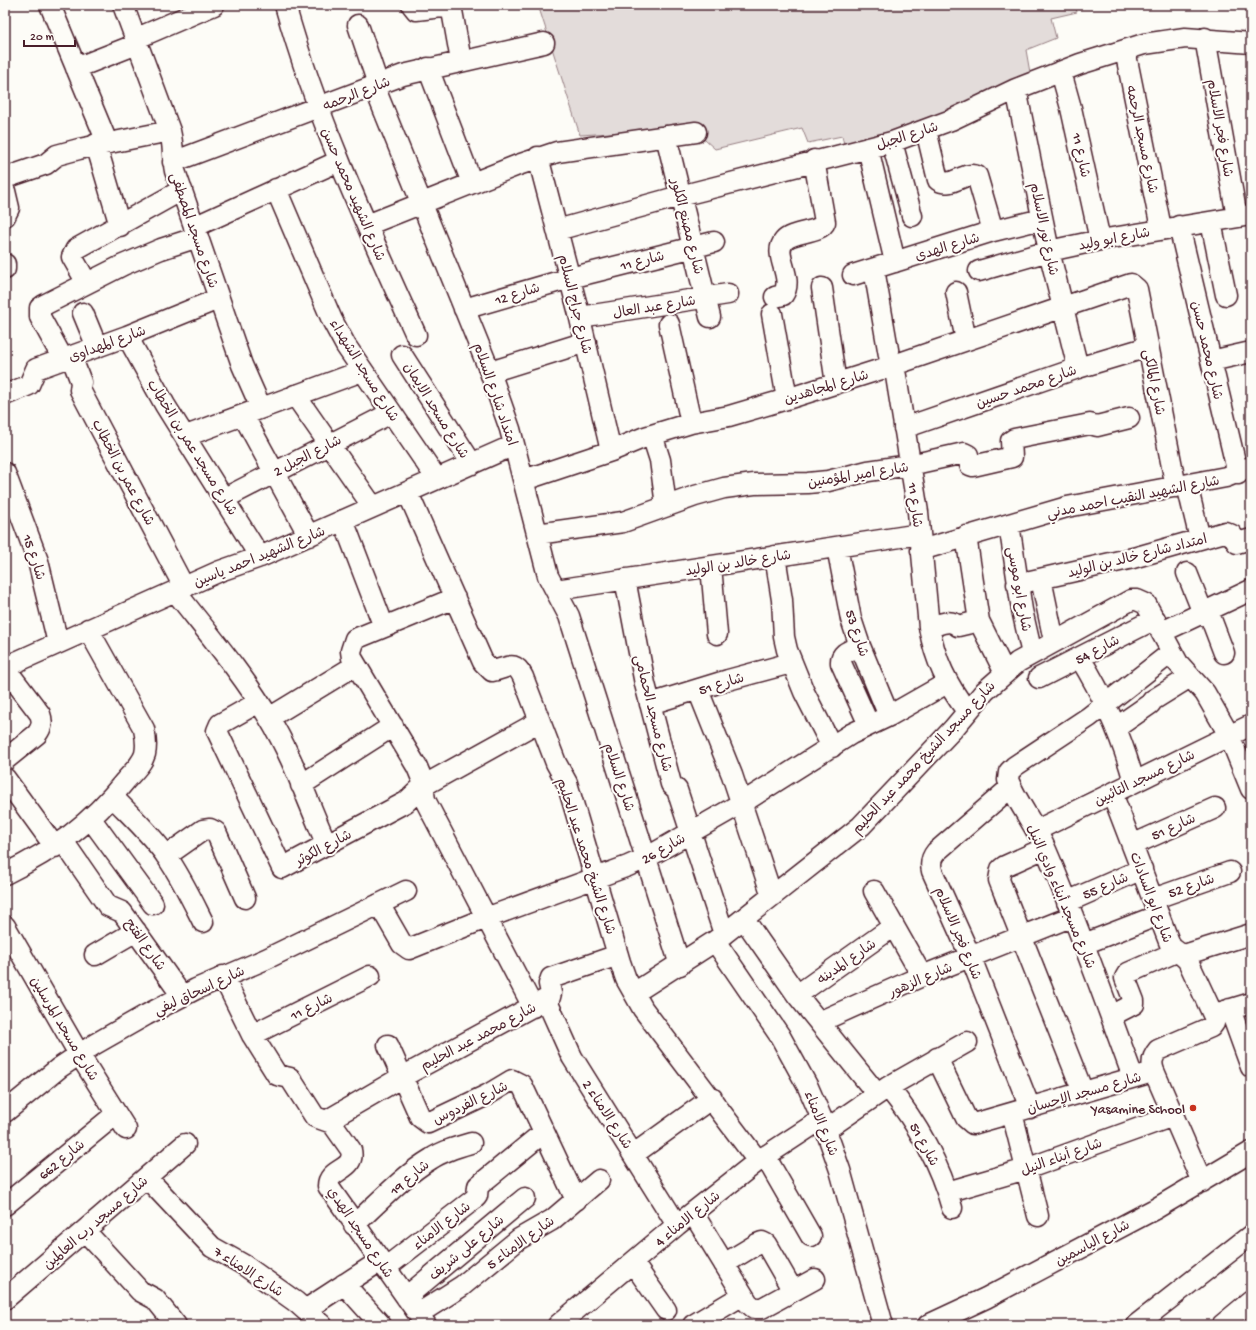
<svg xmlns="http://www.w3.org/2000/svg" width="1256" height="1330" viewBox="0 0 1256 1330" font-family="'Gochi Hand','Playpen Sans Arabic',sans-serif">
	<rect width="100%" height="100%" fill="#fdfcf7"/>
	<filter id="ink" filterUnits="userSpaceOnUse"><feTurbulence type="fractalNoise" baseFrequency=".025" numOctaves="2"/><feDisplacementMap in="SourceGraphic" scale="8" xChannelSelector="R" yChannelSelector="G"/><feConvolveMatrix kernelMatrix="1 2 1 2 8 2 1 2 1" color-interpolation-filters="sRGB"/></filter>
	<g filter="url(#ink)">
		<!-- green -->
		<path fill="#e3dcda" stroke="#967e82" d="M538,5H1075L1077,12L1051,18L1056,38L1026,50L1032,84L846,152L842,136L808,143L802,128L715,149L705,140L696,136L625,132L580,135Z"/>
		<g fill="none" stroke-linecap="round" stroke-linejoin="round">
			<!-- minor casing -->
			<g stroke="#4a1f2b" stroke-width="23">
				<path id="minor" d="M50,5L107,142
					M123,5L170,131C174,147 172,157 175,171L242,365L261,408
					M285,5C317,119 367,227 416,335
					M412,5L416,10L451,6
					M451,5L461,61
					M358,25L378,84
					M1205,38L1237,217
					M135,39L214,5
					M1125,50L1161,228
					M76,68L137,44
					M428,68L472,183
					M1061,72L1071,108L1100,240
					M374,86L490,372L510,429L548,576L569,616L680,965
					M1016,89L1049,251L1078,368
					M926,130L938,180C951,189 964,171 977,176L993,231
					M666,136L710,317
					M892,142L912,216
					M96,144L120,226
					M868,148L895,262
					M538,157L578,310L611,451
					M173,162L403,75L544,43
					M5,178L46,164L57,155L79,149L170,131
					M276,189L332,320L346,346L437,479
					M5,191L9,208L5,216
					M1211,222L1226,295
					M367,225L518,165L557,152L696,132
					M1179,226L1238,474
					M194,227L339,161
					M557,230L680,196L892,142L951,120L1016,89L1080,64L1144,44L1185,38L1251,43
					M5,264V269
					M874,269L890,361L896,376L918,512L929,627C935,660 947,685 967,711
					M979,271L1049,251L1100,240L1251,215
					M853,275L993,231L1042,219
					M87,283L72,257L76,249L182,190
					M822,288L836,384
					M956,292L966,340
					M775,297L783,295C795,277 772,255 784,241C792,231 821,233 825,222L814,160
					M464,309L570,278L714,242
					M83,313L97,347
					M772,314L787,399
					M580,317L728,294
					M669,324L691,423
					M127,336L165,405L260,557
					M402,355L472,464
					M71,356L81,382L80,390L184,587
					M63,359L40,317V308L44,305L123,265L161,249L198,237
					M1211,361L1251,352
					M490,372L586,342
					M5,395L29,385L36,369L127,336L218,299
					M295,395L373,507
					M243,415L309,536
					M904,428L1078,368L1148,347
					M652,435L660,460L666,506
					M186,436L362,371
					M5,473L38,561L58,643
					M524,480L611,451L645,437L691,423L729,416L787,399L891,366L1131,284L1137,289L1176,487
					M1187,485L1200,539
					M408,493L483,662L492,671C507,669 514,658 523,677L556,763L567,783L620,962L626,979L643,1009L758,1161
					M225,498L391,413
					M343,520L384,627
					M1009,524L1022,610L1032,654
					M537,534L623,522L695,496L724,488L754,484L808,483L828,481L868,471L910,465L964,453L968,455L970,465L973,466L1012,457L1011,441L1014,439L1090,424L1097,426L1129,418
					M966,536L979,621L1005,673
					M837,547L851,619L860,646L889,716
					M921,550L1067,507L1226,477L1251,467
					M775,556L782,600L784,637L787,650L804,692L832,747
					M711,566L717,634
					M1187,573L1203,613
					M625,579L645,684L671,784L677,790L724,934
					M1041,579L1054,641
					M1017,584L1133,558L1225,532L1232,535L1237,543L1251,539
					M556,590L920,534
					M175,591C207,632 242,673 269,718C293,757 308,803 327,845
					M455,598L355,639L351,651L352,658L417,767L422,779L425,800L533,1007
					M1208,611L1224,653
					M929,627C939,625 950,618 958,626L979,621
					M1162,632L1251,590
					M860,646C852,650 840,652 841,663L869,725
					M1080,658C1104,697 1122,737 1134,782
					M5,667L220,571L260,557L514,445
					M5,668L40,714C43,722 42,727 37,734L5,760
					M1039,678L1155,619
					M698,690L732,775L772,896
					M259,702L220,724L217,731L282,868L406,802L423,786L540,721
					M650,704L728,680L791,663
					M269,718L356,665
					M1117,727L1150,704L1153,700L1190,677
					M5,778L55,847
					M301,785L393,726
					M1011,787L936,852C931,858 930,863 932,871L971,958L1030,1108
					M1112,793L1171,947C1177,952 1183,955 1188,961L1215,1019L1214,1023L1211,1027L1158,1050C1152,1057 1151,1063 1154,1071L1202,1182
					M113,797C131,816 152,835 167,857C181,877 192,900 203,922
					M91,819L153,904
					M1037,830L1251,725
					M63,841L108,906L122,912L182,996
					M1132,845L1215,808
					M1045,848L1005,866L1001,869L999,880L1083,1092
					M166,856L203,830L210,829L216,832L245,898
					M5,874C54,850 91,824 125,781C132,773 142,764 145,754C147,745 146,738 144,729L88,629
					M874,891L922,976
					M1153,899L1230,872
					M1067,902L1142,869
					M379,904L402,944L409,949L486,918L628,866L646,858L742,803L851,734L889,716L947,683
					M744,919L797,995L877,1094
					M5,926L79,1054L126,1129
					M715,941L780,1036L808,1087L822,1119L840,1170L883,1325
					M1084,944L1159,915
					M95,955L136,931
					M1184,955L1251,934
					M223,976L252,1035L277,1075L290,1078L315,1117L332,1123L351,1150C356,1171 328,1168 328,1186L426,1325
					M634,993L715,941L861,826L953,729L985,691L1018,662L1131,600H1137L1146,604L1178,663L1205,693L1229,735L1251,789
					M797,995L894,926
					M546,999L572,1057L677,1225
					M1230,1009L1251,1067
					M1218,1013L1251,1003
					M1111,1016L1134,1004V1001L1125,978L1128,973L1176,952
					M819,1022L922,976L1073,916
					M252,1035L370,976
					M388,1045L420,1117L428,1123L487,1095L512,1080L522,1085L576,1200
					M937,1058L966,1118L973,1124L1146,1074
					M1133,1077C1105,1001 1078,924 1046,850C1035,825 1018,804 1008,780L1009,772L1015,766L1089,717L1172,652
					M888,1087C918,1124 939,1162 952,1208
					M5,1112L59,1068L95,1044L146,1015L196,989L266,959L406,891
					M1012,1113L1038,1216
					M328,1120L402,1077L550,997L551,993L549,984L551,978L618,955
					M827,1129L888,1087L967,1042
					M634,1154L712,1098
					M765,1156L811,1236
					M147,1178L212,1247L244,1265L296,1302L322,1325
					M947,1192L1026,1169L1173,1116
					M5,1205L116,1114
					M693,1213L748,1303L754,1308H762L815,1279
					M354,1225C378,1203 404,1175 431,1159C443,1151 457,1147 471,1143
					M85,1231L140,1291L155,1299L176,1325
					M633,1263L666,1310
					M724,1264L757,1244L762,1242L766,1244L793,1291
					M385,1268L473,1200L477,1196L478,1186L544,1132
					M344,1284L381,1325
					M406,1297L525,1198
					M5,1299L185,1144
					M305,1310L380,1261
					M418,1314L462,1286L519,1239L552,1220L599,1180
					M558,1325L677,1225L758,1161L822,1119
					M693,1325L743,1295
					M928,1325L986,1298L1155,1209L1251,1152
					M1136,1325L1251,1235
					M1222,1325L1251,1301"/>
			</g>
			<!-- minor -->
			<use href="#minor" stroke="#fdfcf7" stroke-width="20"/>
		</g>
	</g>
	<!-- markers -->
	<circle fill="#c8321e" stroke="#fdfcf7" stroke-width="1.5" cx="1193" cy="1108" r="4"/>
	<g text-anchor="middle" stroke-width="4" stroke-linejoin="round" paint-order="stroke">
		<!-- street labels -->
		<g font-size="14" fill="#4a1f2b" stroke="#fdfcf7">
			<text transform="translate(356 93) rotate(-21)" y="5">شارع الرحمه</text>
			<text transform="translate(1221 128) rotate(80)" y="5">شارع فجر الاسلام</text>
			<text transform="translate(907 135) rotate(-18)" y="5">شارع الجبل</text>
			<text transform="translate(1143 139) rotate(78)" y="5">شارع مسجد الرحمه</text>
			<text transform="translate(1082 155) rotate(78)" y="5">شارع 11</text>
			<text transform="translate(354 194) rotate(67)" y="5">شارع الشهيد محمد حسن</text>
			<text transform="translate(688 226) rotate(76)" y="5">شارع مصنع الكلور</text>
			<text transform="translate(1045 229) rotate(78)" y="5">شارع نور الاسلام</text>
			<text transform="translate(195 230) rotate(71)" y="5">شارع مسجد المصطفى</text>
			<text transform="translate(1114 238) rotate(-11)" y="5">شارع ابو وليد</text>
			<text transform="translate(947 246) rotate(-17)" y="5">شارع الهدى</text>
			<text transform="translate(642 260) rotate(-14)" y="5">شارع 11</text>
			<text transform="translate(517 293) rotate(-17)" y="5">شارع 12</text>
			<text transform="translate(576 304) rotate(76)" y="5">شارع جراج السلام</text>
			<text transform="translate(654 306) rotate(-9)" y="5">شارع عبد العال</text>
			<text transform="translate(107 343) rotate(-20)" y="5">شارع المهداوى</text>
			<text transform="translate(1208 350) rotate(77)" y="5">شارع محمد حسن</text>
			<text transform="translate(365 370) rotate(58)" y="5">شارع مسجد الشهداء</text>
			<text transform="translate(1155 382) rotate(79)" y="5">شارع المالكى</text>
			<text transform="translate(826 386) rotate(-17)" y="5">شارع المجاهدين</text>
			<text transform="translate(1026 386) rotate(-19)" y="5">شارع محمد حسين</text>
			<text transform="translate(496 394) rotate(71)" y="5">امتداد شارع السلام</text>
			<text transform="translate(437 410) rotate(58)" y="5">شارع مسجد الايمان</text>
			<text transform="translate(193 447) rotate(58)" y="5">شارع مسجد عمر بن الخطاب</text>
			<text transform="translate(307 455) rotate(-27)" y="5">شارع الجبل 2</text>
			<text transform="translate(124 472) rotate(62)" y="5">شارع عمر بن الخطاب</text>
			<text transform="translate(858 474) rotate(-9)" y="5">شارع امير المؤمنين</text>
			<text transform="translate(1133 496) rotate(-11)" y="5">شارع الشهيد النقيب احمد مدني</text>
			<text transform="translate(916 505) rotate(83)" y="5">شارع 11</text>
			<text transform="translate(1137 555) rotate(-14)" y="5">امتداد شارع خالد بن الوليد</text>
			<text transform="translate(259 556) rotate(-22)" y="5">شارع الشهيد احمد ياسين</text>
			<text transform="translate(35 557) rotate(72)" y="5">شارع 15</text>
			<text transform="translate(738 562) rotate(-9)" y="5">شارع خالد بن الوليد</text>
			<text transform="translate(1020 589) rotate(80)" y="5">شارع ابو موسى</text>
			<text transform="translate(858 633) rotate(72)" y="5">شارع 53</text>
			<text transform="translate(1097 649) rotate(-27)" y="5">شارع 54</text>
			<text transform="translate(721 683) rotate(-17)" y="5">شارع 51</text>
			<text transform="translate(654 713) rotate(76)" y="5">شارع مسجد الحمامى</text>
			<text transform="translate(923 757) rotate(-47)" y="5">شارع مسجد الشيخ محمد عبد الحليم</text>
			<text transform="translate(620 777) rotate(72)" y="5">شارع السلام</text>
			<text transform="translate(1144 777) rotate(-26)" y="5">شارع مسجد التائبين</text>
			<text transform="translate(1173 826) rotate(-24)" y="5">شارع 51</text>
			<text transform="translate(323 847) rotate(-28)" y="5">شارع الكوثر</text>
			<text transform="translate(663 848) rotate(-29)" y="5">شارع 26</text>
			<text transform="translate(587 856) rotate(72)" y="5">شارع الشيخ محمد عبد الحليم</text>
			<text transform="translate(1105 885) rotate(-23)" y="5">شارع 55</text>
			<text transform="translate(1191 885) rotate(-19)" y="5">شارع 52</text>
			<text transform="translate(1062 896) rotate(67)" y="5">شارع مسجد أبناء وادي النيل</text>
			<text transform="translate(1152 897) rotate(69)" y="5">شارع ابو السادات</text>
			<text transform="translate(959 933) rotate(67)" y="5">شارع فجر الاسلام</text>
			<text transform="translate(146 944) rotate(55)" y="5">شارع الفتح</text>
			<text transform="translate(846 961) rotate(-35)" y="5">شارع المدينه</text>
			<text transform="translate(920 979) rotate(-23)" y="5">شارع الزهور</text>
			<text transform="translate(199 990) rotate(-25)" y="5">شارع اسحاق ليفي</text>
			<text transform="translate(311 1006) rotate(-26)" y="5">شارع 11</text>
			<text transform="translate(65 1028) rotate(59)" y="5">شارع مسجد المرسلين</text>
			<text transform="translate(478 1036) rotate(-28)" y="5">شارع محمد عبد الحليم</text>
			<text transform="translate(1084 1092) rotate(-16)" y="5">شارع مسجد الإحسان</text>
			<text transform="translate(470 1102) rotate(-26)" y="5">شارع الفردوس</text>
			<text transform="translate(608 1114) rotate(57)" y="5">شارع الامناء 2</text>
			<text transform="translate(822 1123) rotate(68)" y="5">شارع الامناء</text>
			<text transform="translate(925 1144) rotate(62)" y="5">شارع 51</text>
			<text transform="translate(1061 1156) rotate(-20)" y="5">شارع أبناء النيل</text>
			<text transform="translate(61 1159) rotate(-39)" y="5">شارع 662</text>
			<text transform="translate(409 1177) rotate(-40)" y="5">شارع 19</text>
			<text transform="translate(687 1218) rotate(-39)" y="5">شارع الامناء 4</text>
			<text transform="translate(95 1222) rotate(-41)" y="5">شارع مسجد رب العالمين</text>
			<text transform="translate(441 1225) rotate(-38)" y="5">شارع الامناء</text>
			<text transform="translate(361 1232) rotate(56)" y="5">شارع مسجد الهدي</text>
			<text transform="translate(520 1242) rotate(-36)" y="5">شارع الامناء 5</text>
			<text transform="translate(1092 1242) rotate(-28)" y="5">شارع الياسمين</text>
			<text transform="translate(466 1247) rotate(-40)" y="5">شارع على شريف</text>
			<text transform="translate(249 1271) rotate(33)" y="5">شارع الامناء 7</text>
		</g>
		<!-- poi labels -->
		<g font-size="14" fill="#4a1f2b" stroke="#fdfcf7" text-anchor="end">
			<text x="1185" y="1113">Yasamine School</text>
		</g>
	</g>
	<!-- margin -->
	<rect width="1256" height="1330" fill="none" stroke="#fdfcf7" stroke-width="20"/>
	<rect x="10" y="10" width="1236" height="1310" fill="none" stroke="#4a1f2b" stroke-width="1.5" filter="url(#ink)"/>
	<!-- scale -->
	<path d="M24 40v6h51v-6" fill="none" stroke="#4a1f2b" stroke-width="2"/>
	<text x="30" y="40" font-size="12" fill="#4a1f2b" stroke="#fdfcf7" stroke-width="3" paint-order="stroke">20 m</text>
</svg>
